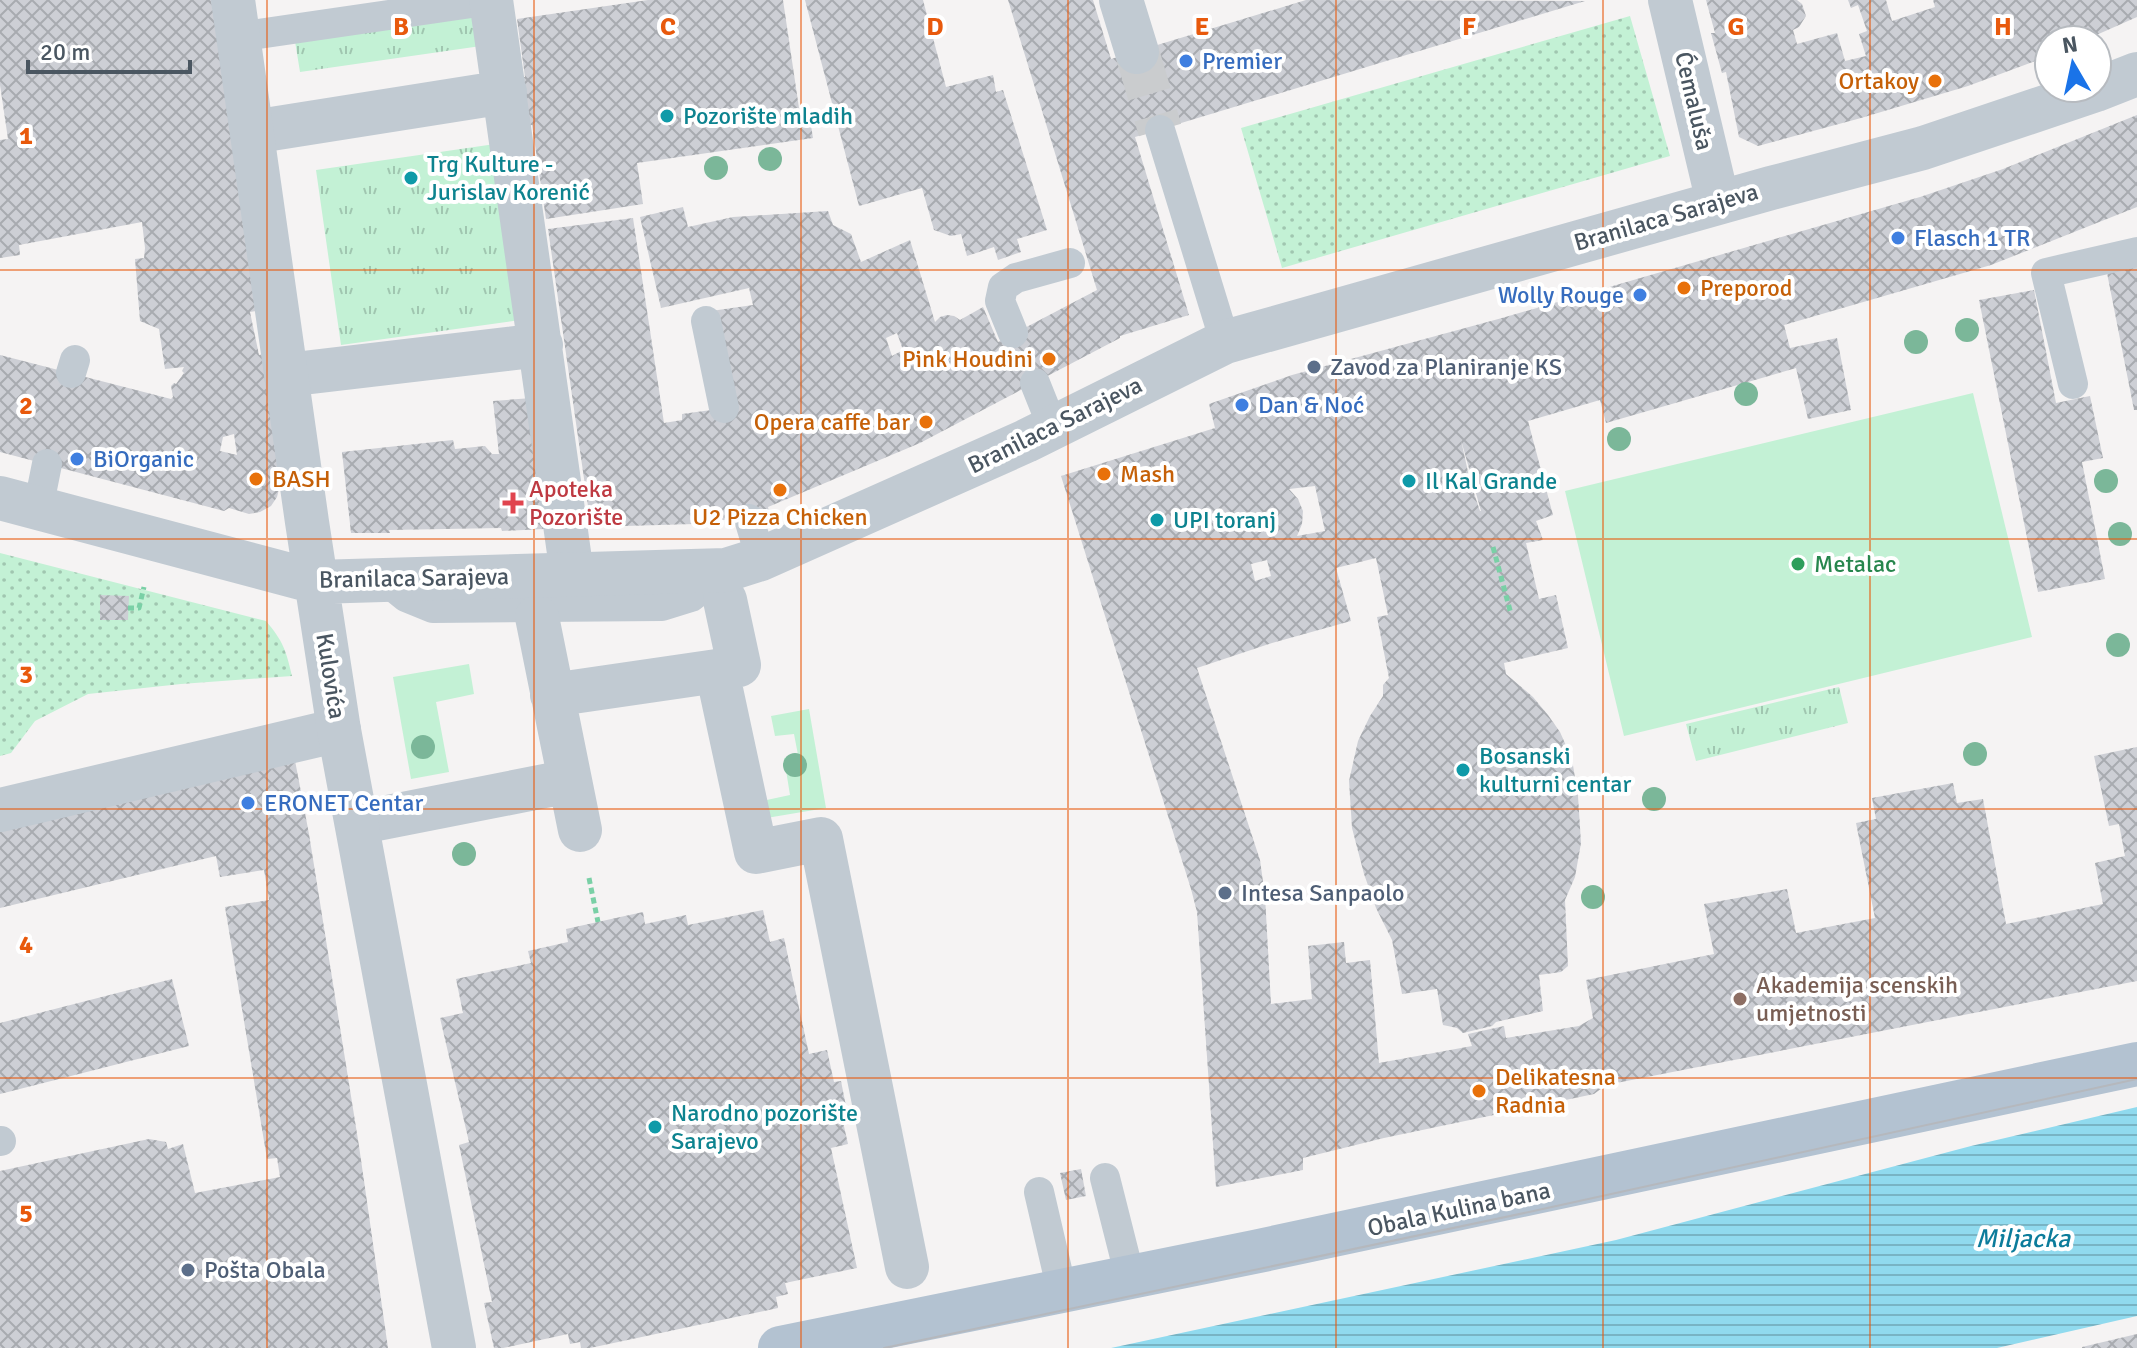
<svg xmlns="http://www.w3.org/2000/svg" width="2137" height="1348" viewBox="0 0 2137 1348" font-family="Signika,sans-serif">
	<defs>
		<pattern id="grass-tufts" width="24" height="20" patternUnits="userSpaceOnUse" patternTransform="scale(2)"><rect width="24" height="20" fill="#c3f1d5"/><path d="M3 7l-1-3M5 7V3M7 7l1-3M15 17l-1-3M17 17v-4M19 17l1-3" fill="none" stroke="#a0c6b0"/></pattern>
		<pattern id="park-dots" width="8" height="8" patternUnits="userSpaceOnUse" patternTransform="scale(2)"><rect width="8" height="8" fill="#c3f1d5"/><path d="M2 2h.1M6 6h.1" fill="none" stroke="#a0c6b0" stroke-width="1.8" stroke-linecap="round"/></pattern>
		<pattern id="water-rules" width="6" height="5" patternUnits="userSpaceOnUse" patternTransform="scale(2)"><rect width="6" height="5" fill="#90daee"/><path d="M0 2.5h6" fill="none" stroke="#78b4c4"/></pattern>
		<pattern id="building-cross-hatch" width="8" height="8" patternUnits="userSpaceOnUse" patternTransform="scale(2)"><rect width="8" height="8" fill="#cdcfd5"/><path d="M0 0l8 8M0 8l8-8" fill="none" stroke="#a8abb0"/></pattern>
	</defs>
	<rect width="100%" height="100%" fill="#f5f3f3"/>
	<!-- grass -->
	<path fill="url(#grass-tufts)" d="M474,2L481,46L300,72L293,29Z
		M495,144L520,320L341,345L316,170Z
		M1839,687L1848,723L1696,761L1686,724Z"/>
	<!-- park -->
	<path fill="url(#park-dots)" d="M1630,16L1670,156L1282,268L1241,128Z
		M0,553L266,621C283,641 286,650 292,676L181,684L88,694L35,721L11,753L0,756Z"/>
	<!-- garden -->
	<path fill="#c3f1d5" d="M1973,393L2032,637L1624,736L1565,491Z
		M469,664L474,694L436,702L449,772L411,779L393,677Z
		M809,709L826,808L760,819L757,802L790,795L784,758L798,755L794,734L775,736L771,716Z"/>
	<!-- water -->
	<path fill="url(#water-rules)" d="M2137,1107V1316L1997,1348H1111L1616,1240L1971,1146Z"/>
	<!-- building -->
	<path fill="url(#building-cross-hatch)" fill-rule="evenodd" d="M0,0H211L267,309L250,312L259,355L266,353L280,485L277,497L271,506L260,512L249,514L229,508L224,511L0,452V355L171,399L173,397L171,386L174,383L176,384L184,373L182,371L184,367L165,369L159,329L140,321L135,259L144,258L145,248L142,222L19,245L20,255L0,258V140L8,139L0,85ZM234,434L237,455L220,451L223,437Z
		M648,0H783L799,108L808,107L813,138L637,163L643,204L546,219L532,125L526,126L519,77H525L517,19Z
		M805,0H923L946,87L993,75L996,92L1003,90L1047,230L1017,239L1021,252L998,260L994,247L967,256L961,234L951,236L934,230L922,188L859,206Z
		M1008,0H1093L1111,59L1306,0L1585,1L1135,137L1189,315L1120,336V338L920,443L768,507L769,512L731,524L730,519L694,524L591,527L548,229L633,218L664,423L682,420V414L733,407L711,311L753,305L749,288L661,308L640,217L683,207L688,227L733,217L828,211L833,225L851,234L861,262L910,240L935,322L940,317L947,315L954,316L960,320L983,307L998,342L1097,290ZM897,333L903,350L892,356L886,338Z
		M1706,0H1797L1802,4L1806,16L1799,27L1793,30L1797,44L1837,33L1845,61L1866,56L1859,34L1867,31L1858,5L1851,8L1848,0H1886L1892,21L1935,7L1933,0H2137V17L2085,40H2049V56L1968,86L1861,118L1758,146L1739,137L1726,72L1722,73L1711,33H1715Z
		M2137,115V207L1991,265L1784,325L1790,348L1837,338L1851,410L1808,419L1796,368L1606,423L1600,400L1528,421L1553,515L1536,521L1543,540L1526,543L1539,599L1556,595L1568,648L1504,663L1506,674L1533,697L1548,715L1560,732L1572,759L1578,796L1581,843L1575,877L1565,900L1568,966L1561,972L1539,975L1543,1011L1496,1022L1492,1026L1463,1033L1457,1028L1443,1025L1437,989L1402,994L1392,940L1376,908L1364,874L1352,828L1349,781L1358,741L1370,716L1383,696V685L1389,678L1377,617L1388,615L1376,558L1336,568L1351,621L1272,643L1197,668L1260,860L1265,896L1271,1004L1312,999L1308,946L1344,942L1346,963L1370,960L1379,1063L1472,1046L1468,1034L1504,1026L1506,1038L1579,1026L1593,1018L1586,980L1714,954L1704,904L1787,889L1796,933L1875,918L1856,823L1876,819L1872,798L1953,783L1957,803L1983,799L2006,924L2103,904L2095,863L2125,856L2119,824L2109,826L2094,756L2137,747V981L1606,1085L1594,1094L1384,1138L1303,1158V1170L1216,1187L1197,912L1191,889L1061,476L1215,428L1209,404L1292,375L1502,318L1920,197L2003,169ZM1461,440L1481,511H1480L1470,481ZM1315,486L1325,531L1297,536L1302,524L1303,511L1298,499L1289,489ZM1267,560L1271,576L1255,581L1251,564Z
		M2137,267V410H2134L2107,273Z
		M2034,290L2056,403L2090,396L2103,458L2082,462L2105,579L2038,592L1979,300Z
		M532,398L544,529L502,531L501,528L389,530L390,533H351L342,452L453,440L455,449L485,446L492,454H499L493,401Z
		M100,595L129,596L128,620H100Z
		M293,750L309,834L359,1146L388,1348H0V1171L149,1139L166,1142L168,1149L183,1144L195,1193L280,1177L277,1158L267,1159L225,907L269,900L264,870L220,877L216,856L0,908V825Z
		M763,910L770,942L784,938L809,1054L827,1050L834,1082L841,1081L847,1111L841,1113L848,1144L831,1148L857,1268L785,1283L788,1294L776,1297L778,1308L590,1348H581L580,1342L570,1344L568,1334L503,1348H494L484,1303L492,1302L459,1145L469,1142L440,1018L463,1013L456,979L531,963L528,951L568,942L566,929L643,912L645,924L686,915L688,925Z
		M172,979L189,1046L0,1094V1023Z
		M1081,1169L1086,1196L1066,1200L1060,1173Z
		M2137,1334V1348H2082V1347Z"/>
	<g fill="none" stroke-linecap="round" stroke-linejoin="round">
		<!-- pedestrian-tunnel -->
		<path stroke="#caccce" stroke-width="44" stroke-dasharray="44 22" stroke-linecap="butt" d="M1137,52L1160,130"/>
		<!-- path -->
		<path stroke="#7ad0a6" stroke-width="5" stroke-dasharray="6 4" stroke-linecap="butt" d="M1493,547L1511,614
			M128,608H139L144,587
			M589,878L598,922"/>
		<!-- service -->
		<path stroke="#c1cad2" stroke-width="30" d="M238,37L492,0
			M1160,130L1225,342
			M706,321L724,408
			M1013,333L1000,301L1003,287L1016,278L1070,263
			M71,373L75,360
			M1035,383L1053,428
			M2073,384L2046,273L2137,252
			M38,509L47,464
			M749,519L761,559
			M385,580L406,597L433,608L662,606L691,597L726,570
			M0,1141H1
			M1105,1178L1130,1277
			M1039,1192L1062,1291"/>
		<!-- pedestrian -->
		<path stroke="#c1cad2" stroke-width="44" d="M491,0L572,574
			M1121,0L1137,52
			M252,132L505,92
			M286,375L541,345
			M537,617L580,830
			M717,671L756,852L821,839L907,1267
			M552,695L717,671L739,665L725,600
			M0,810L339,730
			M357,823L570,781"/>
		<!-- minor -->
		<path stroke="#c1cad2" stroke-width="44" d="M233,0L307,522L339,730L454,1348
			M1670,0L1718,202
			M0,498L316,582L726,570L761,559L1026,441L1225,342L1771,188L1923,148L2096,90L2137,74"/>
		<!-- primary -->
		<path stroke="#b3c2d1" stroke-width="44" d="M780,1348L1254,1252L2137,1064"/>
		<!-- tram -->
		<path stroke="#b5b8bd" stroke-width="2" d="M884,1348L1529,1212L2137,1079"/>
	</g>
	<!-- trees -->
	<g fill="#7bb799">
		<circle cx="770" cy="159" r="12"/>
		<circle cx="716" cy="168" r="12"/>
		<circle cx="1967" cy="330" r="12"/>
		<circle cx="1916" cy="342" r="12"/>
		<circle cx="1746" cy="394" r="12"/>
		<circle cx="1619" cy="439" r="12"/>
		<circle cx="2106" cy="481" r="12"/>
		<circle cx="2120" cy="534" r="12"/>
		<circle cx="2118" cy="645" r="12"/>
		<circle cx="423" cy="747" r="12"/>
		<circle cx="1975" cy="754" r="12"/>
		<circle cx="795" cy="765" r="12"/>
		<circle cx="1654" cy="799" r="12"/>
		<circle cx="464" cy="854" r="12"/>
		<circle cx="1593" cy="897" r="12"/>
	</g>
	<!-- grid -->
	<path fill="none" stroke="#e8590c" stroke-width="2" stroke-opacity="0.55" d="M267,0V1348M534,0V1348M801,0V1348M1068,0V1348M1336,0V1348M1603,0V1348M1870,0V1348M0,270H2137M0,539H2137M0,809H2137M0,1078H2137"/>
	<!-- markers -->
	<g fill="#3f7fe0" stroke="#fff" stroke-width="3">
		<circle cx="1186" cy="61" r="8"/>
		<circle cx="1898" cy="238" r="8"/>
		<circle cx="1640" cy="295" r="8"/>
		<circle cx="1242" cy="405" r="8"/>
		<circle cx="77" cy="459" r="8"/>
		<circle cx="248" cy="803" r="8"/>
	</g>
	<g fill="#e8710a" stroke="#fff" stroke-width="3">
		<circle cx="1935" cy="81" r="8"/>
		<circle cx="1684" cy="288" r="8"/>
		<circle cx="1049" cy="359" r="8"/>
		<circle cx="926" cy="422" r="8"/>
		<circle cx="1104" cy="474" r="8"/>
		<circle cx="256" cy="479" r="8"/>
		<circle cx="780" cy="490" r="8"/>
		<circle cx="1479" cy="1091" r="8"/>
	</g>
	<g fill="#0f9aa8" stroke="#fff" stroke-width="3">
		<circle cx="667" cy="116" r="8"/>
		<circle cx="411" cy="178" r="8"/>
		<circle cx="1409" cy="481" r="8"/>
		<circle cx="1157" cy="520" r="8"/>
		<circle cx="1463" cy="770" r="8"/>
		<circle cx="655" cy="1127" r="8"/>
	</g>
	<g fill="#5c6f8a" stroke="#fff" stroke-width="3">
		<circle cx="1314" cy="367" r="8"/>
		<circle cx="1225" cy="893" r="8"/>
		<circle cx="188" cy="1270" r="8"/>
	</g>
	<path fill="#e0444e" stroke="#fff" stroke-width="3" d="M509 491h8v8h8v8h-8v8h-8v-8h-8v-8h8z"/>
	<circle fill="#2e9e5b" stroke="#fff" stroke-width="3" cx="1798" cy="564" r="8"/>
	<circle fill="#8d6e63" stroke="#fff" stroke-width="3" cx="1740" cy="999" r="8"/>
	<g text-anchor="middle" stroke-width="8" stroke-linejoin="round" paint-order="stroke">
		<!-- shop labels -->
		<g font-size="24" fill="#366cbe" stroke="#fff" text-anchor="start">
			<text x="1202" y="69">Premier</text>
			<text x="1914" y="246">Flasch 1 TR</text>
			<text x="1624" y="303" text-anchor="end">Wolly Rouge</text>
			<text x="1258" y="413">Dan &amp; Noć</text>
			<text x="93" y="467">BiOrganic</text>
			<text x="264" y="811">ERONET Centar</text>
		</g>
		<!-- food labels -->
		<g font-size="24" fill="#c56008" stroke="#fff" text-anchor="start">
			<text x="1919" y="89" text-anchor="end">Ortakoy</text>
			<text x="1700" y="296">Preporod</text>
			<text x="1033" y="367" text-anchor="end">Pink Houdini</text>
			<text x="910" y="430" text-anchor="end">Opera caffe bar</text>
			<text x="1120" y="482">Mash</text>
			<text x="272" y="487">BASH</text>
			<text x="780" y="525" text-anchor="middle">U2 Pizza Chicken</text>
			<text x="1495" y="1085">Delikatesna<tspan x="1495" dy="28">Radnia</tspan></text>
		</g>
		<!-- street labels -->
		<g font-size="24" fill="#4a5661" stroke="#fff">
			<text transform="translate(1694 101) rotate(77)" y="8">Ćemaluša</text>
			<text transform="translate(1666 217) rotate(-16)" y="8">Branilaca Sarajeva</text>
			<text transform="translate(1055 425) rotate(-26)" y="8">Branilaca Sarajeva</text>
			<text transform="translate(414 578) rotate(-1)" y="8">Branilaca Sarajeva</text>
			<text transform="translate(331 676) rotate(81)" y="8">Kulovića</text>
			<text transform="translate(1459 1209) rotate(-12)" y="8">Obala Kulina bana</text>
		</g>
		<!-- culture labels -->
		<g font-size="24" fill="#0d838f" stroke="#fff" text-anchor="start">
			<text x="683" y="124">Pozorište mladih</text>
			<text x="427" y="172">Trg Kulture -<tspan x="427" dy="28">Jurislav Korenić</tspan></text>
			<text x="1425" y="489">Il Kal Grande</text>
			<text x="1173" y="528">UPI toranj</text>
			<text x="1479" y="764">Bosanski<tspan x="1479" dy="28">kulturni centar</tspan></text>
			<text x="671" y="1121">Narodno pozorište<tspan x="671" dy="28">Sarajevo</tspan></text>
		</g>
		<!-- service labels -->
		<g font-size="24" fill="#4e5e75" stroke="#fff" text-anchor="start">
			<text x="1330" y="375">Zavod za Planiranje KS</text>
			<text x="1241" y="901">Intesa Sanpaolo</text>
			<text x="204" y="1278">Pošta Obala</text>
		</g>
		<!-- health labels -->
		<g font-size="24" fill="#be3a42" stroke="#fff" text-anchor="start">
			<text x="529" y="497">Apoteka<tspan x="529" dy="28">Pozorište</tspan></text>
		</g>
		<!-- leisure labels -->
		<g font-size="24" fill="#27864d" stroke="#fff" text-anchor="start">
			<text x="1814" y="572">Metalac</text>
		</g>
		<!-- education labels -->
		<g font-size="24" fill="#785e54" stroke="#fff" text-anchor="start">
			<text x="1756" y="993">Akademija scenskih<tspan x="1756" dy="28">umjetnosti</tspan></text>
		</g>
		<!-- water labels -->
		<g font-size="26" font-style="italic" fill="#0c7c9b" stroke="#fff">
			<text x="2023" y="1247">Miljacka</text>
		</g>
	</g>
	<g font-size="26" text-anchor="middle" font-weight="bold" fill="#e8590c" stroke="#fff" stroke-width="8" stroke-linejoin="round" paint-order="stroke">
		<text x="401" y="35">B</text>
		<text x="668" y="35">C</text>
		<text x="935" y="35">D</text>
		<text x="1202" y="35">E</text>
		<text x="1469" y="35">F</text>
		<text x="1736" y="35">G</text>
		<text x="2003" y="35">H</text>
		<text x="26" y="144">1</text>
		<text x="26" y="414">2</text>
		<text x="26" y="683">3</text>
		<text x="26" y="953">4</text>
		<text x="26" y="1222">5</text>
	</g>
	<!-- north arrow -->
	<g transform="translate(2073 64) rotate(351)"><circle r="38" fill="#ffffff" stroke="#b7bbc0" stroke-width="2"/>
	<path d="M0-6L14 30L0 20L-14 30Z" fill="#1a73e8"/>
	<text y="-12" font-size="22" font-weight="bold" text-anchor="middle" fill="#4a5661">N</text>
	</g>
	<!-- scale -->
	<path d="M28 60v12h162v-12" fill="none" stroke="#4a5661" stroke-width="4"/>
	<text x="40" y="60" font-size="24" fill="#4a5661" stroke="#ffffff" stroke-width="6" paint-order="stroke">20 m</text>
</svg>
